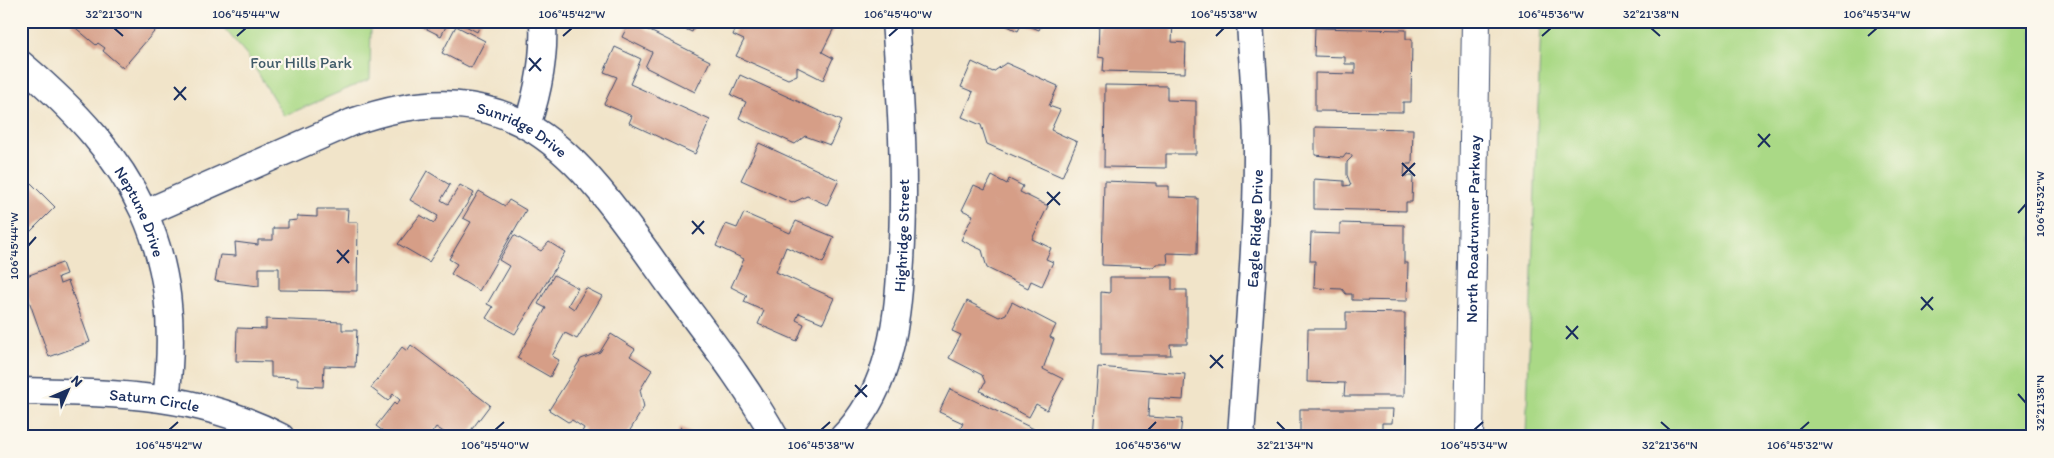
<svg xmlns="http://www.w3.org/2000/svg" width="2054" height="458" viewBox="0 0 2054 458" font-family="Itim,sans-serif">
	<rect width="100%" height="100%" fill="#fbf7ec"/>
	<filter id="ink" filterUnits="userSpaceOnUse"><feTurbulence type="fractalNoise" baseFrequency=".02" numOctaves="2"/><feDisplacementMap in="SourceGraphic" scale="10" xChannelSelector="R" yChannelSelector="G"/><feConvolveMatrix kernelMatrix="1 2 1 2 8 2 1 2 1" color-interpolation-filters="sRGB"/></filter>
	<filter id="wash" filterUnits="userSpaceOnUse"><feTurbulence type="fractalNoise" baseFrequency=".0096" numOctaves="4" result="noise"/><feDisplacementMap in="SourceGraphic" scale="20" xChannelSelector="R" yChannelSelector="G"/><feGaussianBlur stdDeviation="1.12" result="paint"/><feColorMatrix in="noise" values="0 0 0 0 0 0 0 0 0 0 0 0 0 0 0 0 0 1.4 0 .05"/><feComposite in="paint" operator="in"/></filter>
	<g filter="url(#wash)">
		<rect width="100%" height="100%" fill="#f1e4c9"/>
		<!-- green -->
		<path fill="#aad986" stroke="#628472" d="M218,21H371L370,79L284,116L247,55Z
			M1541,21H2033V437H1526Z"/>
		<g id="blocks">
			<!-- building -->
			<path fill="#d69e87" d="M74,21H155L160,25L123,68L103,51L105,48L98,43L96,45L71,24Z
				M411,21H449L441,36Z
				M456,21H482L477,32Z
				M630,21L710,61L695,92L645,67L652,52L622,37Z
				M667,21H697L692,32Z
				M739,21H820L834,28L822,52L833,58L823,80L797,67V75L788,79L736,56L744,40L733,35Z
				M997,21H1043L1039,30L1022,23L1018,31Z
				M1099,21H1173L1172,42L1186,43L1185,73L1103,71L1104,58L1098,57Z
				M456,26L485,41L471,68L442,53Z
				M1315,28L1406,30V39H1412L1411,102H1403V112L1315,111V73L1355,74V64H1345V57L1314,56Z
				M615,47L641,59L630,84L710,120L695,154L629,123L632,116L604,104L617,77L604,72Z
				M972,62L993,72L1006,63L1058,86L1049,106L1060,110L1051,130L1077,142L1062,177L987,144L981,125L962,117L973,92L961,87Z
				M740,75L841,121L830,145L805,136L795,144L739,118L746,102L731,95Z
				M1105,85L1167,86V100L1196,101V154H1166V168L1104,167Z
				M1315,127L1413,129L1412,164H1405L1404,176H1413L1412,202H1406V211L1314,209V179L1344,181V186L1351,185L1347,175V162L1352,157V155L1346,154L1343,158L1315,155Z
				M759,143L839,180L827,205L807,196L792,203L741,180Z
				M427,171L450,185L441,200L448,204L460,185L474,193L429,262L398,244L420,215L434,223L438,216L410,200Z
				M21,173L55,207L26,236L21,231Z
				M992,176L1007,184L1009,179L1023,186L1020,192L1048,206L1032,239L1051,248L1046,259L1053,262L1042,286L1031,281L1028,288L987,268L982,250L961,240L973,215L962,210L974,185L985,190Z
				M1104,181L1156,183V186H1169V197L1198,198L1197,254L1167,253L1168,264H1157L1153,267L1102,265Z
				M479,191L505,206L509,200L526,210L479,291L451,274L457,264L449,259L471,222L463,218Z
				M317,209H348L347,222H358L357,291L279,290V268H259V286L215,281L220,255L236,256L235,242L258,245V240H273V228H288V221L297,220V216L317,217Z
				M744,213L790,233L796,221L834,237L823,263L786,247L776,272L834,298L823,323L799,313L796,320L804,324L797,341L758,324L764,311L744,302L747,295L731,287L744,259L716,246L726,224L737,228Z
				M1340,223L1404,225V263H1408L1407,301L1352,300V294H1346L1342,289L1314,288L1315,261H1310L1311,233L1340,234Z
				M514,235L541,251L549,242L565,252L515,334L486,318L493,307L487,304L509,266L499,260Z
				M62,263L66,274L58,277L60,284L68,281L90,342L49,357L21,278Z
				M554,275L578,288L568,305L574,309L586,288L602,296L577,339L565,333L552,356L559,360L550,377L517,358L546,308L538,304Z
				M1110,277H1172V290H1187V344H1170L1171,355H1101V292L1110,293Z
				M967,301L999,317L1006,314L1012,302L1056,325L1050,337L1054,339L1043,369L1063,379L1047,410L1036,404L1029,417L980,391L985,382L982,375L949,358L961,335L952,331Z
				M1346,312L1405,313L1404,396H1344L1345,383L1307,382L1308,329H1346Z
				M266,319L342,322V330H357L355,367L324,366L323,387L298,386V378L271,377V362L236,361L237,328L266,329Z
				M611,334L635,349L630,356L652,370L640,390L644,407L626,437H584L581,434L584,428L572,420L568,422L549,410L581,359L600,352Z
				M411,345L490,405L466,437H443L445,433L436,427L431,434L432,437H391L376,426L394,403L396,405L400,400L393,394L388,401L371,388L402,347L407,351Z
				M1098,367L1185,374L1183,400L1149,398L1148,417L1182,419L1180,437H1093Z
				M950,389L1034,429L1031,437H949L951,432L958,435L963,423L939,412Z
				M1300,409H1393L1392,423H1382V437L1300,436Z
				M681,427L698,437H675Z"/>
		</g>
	</g>
	<g filter="url(#ink)">
		<use href="#blocks" fill-opacity="0" stroke="#3b4a6e" stroke-width="1"/>
		<g fill="none" stroke-linecap="round" stroke-linejoin="round">
			<!-- minor casing -->
			<g stroke="#3b4a6e" stroke-width="29">
				<g id="minor">
					<path id="s1" d="M21,64C134,159 185,248 166,399"/>
					<path d="M527,125C539,90 545,58 543,21"/>
					<path id="s2" d="M145,213L352,122C521,62 583,163 670,285C706,334 745,383 775,437"/>
					<path id="s3" d="M21,391C113,393 198,393 281,437"/>
					<path id="s4" d="M843,437C862,418 877,391 885,365C896,332 899,295 901,260C906,181 901,101 895,21"/>
					<path id="s5" d="M1241,437C1247,342 1257,246 1257,151C1257,108 1252,64 1250,21"/>
				</g>
			</g>
			<!-- tertiary casing -->
			<g stroke="#3b4a6e" stroke-width="30">
				<g id="tertiary">
					<path id="s6" d="M1469,437L1476,21"/>
				</g>
			</g>
			<!-- minor -->
			<use href="#minor" stroke="#fff" stroke-width="26"/>
			<!-- tertiary -->
			<use href="#tertiary" stroke="#fff" stroke-width="28"/>
		</g>
	</g>
	<!-- ticks -->
	<path fill="none" stroke="#1b2f5e" stroke-width="2" d="M114,28L123,36M1651,28L1660,36M237,36L246,28M563,36L572,28M889,36L898,28M1216,36L1224,28M1542,36L1551,28M1868,36L1877,28M529,58L541,71M529,71L541,58M174,87L186,100M174,100L186,87M1758,134L1770,147M1758,147L1770,134M1402,163L1415,176M1402,176L1415,163M1047,192L1060,205M1047,205L1060,192M2018,213L2026,204M692,221L704,234M692,234L704,221M28,246L36,237M337,250L349,263M337,263L349,250M1921,297L1933,310M1921,310L1933,297M1566,326L1578,339M1566,339L1578,326M1210,355L1223,368M1210,368L1223,355M855,385L867,397M2018,394L2026,403M855,397L867,385M1277,422L1285,430M1661,422L1670,430M169,430L178,422M495,430L504,422M821,430L830,422M1148,430L1156,422M1474,430L1483,422M1800,430L1809,422"/>
	<g text-anchor="middle" stroke-width="4.5" stroke-linejoin="round" paint-order="stroke">
		<!-- park labels -->
		<g font-size="16" fill="#3f5a68" stroke="#fbf7ec">
			<text x="301" y="68">Four Hills Park</text>
		</g>
		<!-- street labels -->
		<g font-size="16" fill="#1b2f5e" stroke="#fbf7ec">
			<text dy="6" stroke="none"><textPath href="#s2" startOffset="404">Sunridge Drive</textPath></text>
			<text dy="6" stroke="none"><textPath href="#s1" startOffset="192">Neptune Drive</textPath></text>
			<text dy="6" stroke="none"><textPath href="#s5" startOffset="209">Eagle Ridge Drive</textPath></text>
			<text dy="6" stroke="none"><textPath href="#s6" startOffset="208">North Roadrunner Parkway</textPath></text>
			<text dy="6" stroke="none"><textPath href="#s4" startOffset="215">Highridge Street</textPath></text>
			<text dy="6" stroke="none"><textPath href="#s3" startOffset="134">Saturn Circle</textPath></text>
		</g>
	</g>
	<!-- margin -->
	<rect width="2054" height="458" fill="none" stroke="#fbf7ec" stroke-width="55"/>
	<!-- north arrow -->
	<g transform="translate(68 390) rotate(45)" stroke="#fbf7ec" stroke-width="4" paint-order="stroke">
	<path d="M0-4L9 19L0 12L-9 19Z" fill="#1b2f5e"/>
	<text y="-8" font-size="14" font-weight="bold" text-anchor="middle" fill="#1b2f5e">N</text>
	</g>
	<rect x="28" y="28" width="1998" height="402" fill="none" stroke="#1b2f5e" stroke-width="2"/>
	<g font-size="12" text-anchor="middle" fill="#1b2f5e">
		<text x="114" y="18">32°21'30"N</text>
		<text x="246" y="18">106°45'44"W</text>
		<text x="572" y="18">106°45'42"W</text>
		<text x="898" y="18">106°45'40"W</text>
		<text x="1224" y="18">106°45'38"W</text>
		<text x="1551" y="18">106°45'36"W</text>
		<text x="1651" y="18">32°21'38"N</text>
		<text x="1877" y="18">106°45'34"W</text>
		<text transform="translate(2040 204) rotate(-90)" y="4">106°45'32"W</text>
		<text transform="translate(14 246) rotate(-90)" y="4">106°45'44"W</text>
		<text transform="translate(2040 403) rotate(-90)" y="4">32°21'38"N</text>
		<text x="169" y="449">106°45'42"W</text>
		<text x="495" y="449">106°45'40"W</text>
		<text x="821" y="449">106°45'38"W</text>
		<text x="1148" y="449">106°45'36"W</text>
		<text x="1285" y="449">32°21'34"N</text>
		<text x="1474" y="449">106°45'34"W</text>
		<text x="1670" y="449">32°21'36"N</text>
		<text x="1800" y="449">106°45'32"W</text>
	</g>
</svg>
